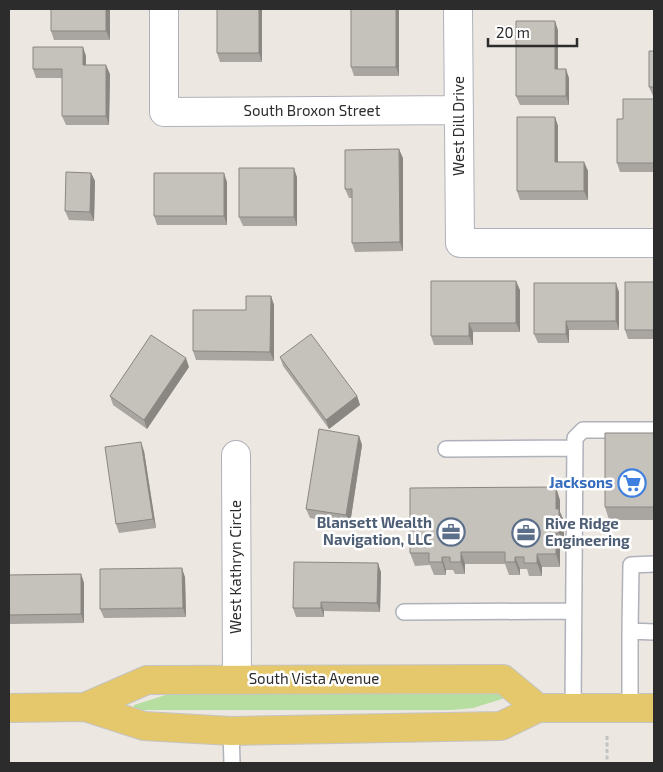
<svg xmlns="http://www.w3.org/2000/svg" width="663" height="772" viewBox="0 0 663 772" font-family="'Exo 2',sans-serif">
	<rect width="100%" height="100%" fill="#ece7e0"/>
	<!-- green -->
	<path fill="#b7dea1" d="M188,693H500L504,696L502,699L473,708L452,710H134V705L169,694Z"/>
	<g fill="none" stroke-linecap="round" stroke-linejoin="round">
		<!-- lane casing -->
		<g stroke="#b0b2bb" stroke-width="18">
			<path id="lane" d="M446,449L574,448
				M404,612L573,611
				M630,631L631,565L654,564
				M573,708L575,438L583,430H654
				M630,708V631L654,632
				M231,731L232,763"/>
		</g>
		<!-- street casing -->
		<g stroke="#b0b2bb" stroke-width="30">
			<path id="street" d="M164,9V112L459,110
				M458,9L460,243H654
				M236,455L237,679"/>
		</g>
		<!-- primary casing -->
		<g stroke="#c4c4c4" stroke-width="30">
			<path id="primary" d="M85,707L147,680L503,679L538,708
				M9,708L85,707L144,726L231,731L501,726L538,708H654"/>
		</g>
		<!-- path -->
		<path stroke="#c4c4c4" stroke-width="3" stroke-dasharray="4 2.5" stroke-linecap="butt" d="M607,736V763"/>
		<!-- lane -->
		<use href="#lane" stroke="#fff" stroke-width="15"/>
		<!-- street -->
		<use href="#street" stroke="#fff" stroke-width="28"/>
		<!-- primary -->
		<use href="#primary" stroke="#e5c76c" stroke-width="28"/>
	</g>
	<!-- wall -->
	<path fill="#a9a6a1" d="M110,9V40H54L51,31Z
		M262,9V62H220L217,53Z
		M399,9V76H354L351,67Z
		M558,30V69L569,78V105H520L516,96Z
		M654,51V96H653L649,87Z
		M86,56V65L110,74L109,125H66L62,116V78H36L33,69Z
		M654,99V172H620L617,163L623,119Z
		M555,117L558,126V162H584L588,171V200H520L517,191Z
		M403,158V251L355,252L352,243V198H349L345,189Z
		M91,173L95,181L94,221L69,220L65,211Z
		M297,177V226H243L239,217Z
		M227,182V225H157L154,216Z
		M654,282V339H628L625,330Z
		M520,290V332H473V345H434L431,336Z
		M619,292V330H569V343H538L534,334Z
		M271,296L274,305V361L196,360L193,351L246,310Z
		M280,357L357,396L360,405L329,429L283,366Z
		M189,367L147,429L113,405L110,396Z
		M654,433V520H609L605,507Z
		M359,436L362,445L350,524L310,518L306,509Z
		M144,451L156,528L119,533L116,524Z
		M560,500V512L564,521V545H560V567H542V576H529L527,569H520V575H509L505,564H465V574H455L453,570H446V575H434L430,565L415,566L410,553Z
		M381,572L380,612L324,611V617H296L293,608Z
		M81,574L84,583V623L9,624V575Z
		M185,577L186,617L104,618L100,609Z"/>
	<!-- shaded-wall -->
	<path fill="#8a8783" d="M106,9H110V40L106,31Z
		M259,9H262V62L259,53Z
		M396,9H399V76L396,67Z
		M555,21L558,30V78L555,69Z
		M83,47L86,56V74L83,65Z
		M106,65L110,74L109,125L106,116Z
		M566,69L569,78V105L566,96Z
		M555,117L558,126V171L555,162Z
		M399,149L403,158V251L400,242Z
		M584,162L588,171V200L584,191Z
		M294,168L297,177V226L294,217Z
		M91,173L95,181L94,221L90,212Z
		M224,173L227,182V225L224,216Z
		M516,281L520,290V332L516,323Z
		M616,283L619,292V330L616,321Z
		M271,296L274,305V361L270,352Z
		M566,321L569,330V343L566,334Z
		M469,323L473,332V345L469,336Z
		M186,358L189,367L147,429L144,420Z
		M357,396L360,405L329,429L326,420Z
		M359,436L362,445L350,524L346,515Z
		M141,442L144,451L156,528L153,519Z
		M556,487L560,500V512L564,521V545L559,533L556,509Z
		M556,533L560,545V567L556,554Z
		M461,552L465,564V574L461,562Z
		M537,554L542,567V576L537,563Z
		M442,557L446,570V575L442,562Z
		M515,557L520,569V575L515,562Z
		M378,563L381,572L380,612L377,603Z
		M182,568L185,577L186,617L183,608Z
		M81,574L84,583V623L81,614Z
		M321,602L324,611V617L321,608Z"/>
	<!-- building -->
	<path fill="#c5c1bb" stroke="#8a8783" d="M51,9H106V31H51Z
		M217,9H259V53H217Z
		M351,9H396V67H351Z
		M516,21H555V69H566V96H516Z
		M33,47H83V65H106V116H62V69H33Z
		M649,51H654V87H649Z
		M623,99H654V163H617V119H623Z
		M517,117H555V162H584V191H517Z
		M399,149L400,242L352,243V189H345V150Z
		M239,168H294V217H239Z
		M66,172L91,173L90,212L65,211Z
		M154,173H224V216H154Z
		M431,281H516V323H469V336H431Z
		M625,282H654V330H625Z
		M534,283H616V321H566V334H534Z
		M246,296H271L270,352L193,351V310H246Z
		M311,334L357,396L326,420L280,357Z
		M151,335L186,358L144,420L110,396Z
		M319,429L359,436L346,515L306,509Z
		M605,433H654V507H605Z
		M141,442L153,519L116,524L105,447Z
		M556,487V509H559V533H556V554H537V563H524V557H515V562H505V552H461V562H450V557H442V562H429V553H410V488Z
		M294,562L378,563L377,603L321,602V608H293Z
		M182,568L183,608L100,609V569Z
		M81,574V614L9,615V575Z"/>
	<!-- icons -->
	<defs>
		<g id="supermarket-ring" transform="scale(1.4375)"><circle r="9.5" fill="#fff" stroke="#3f7fe0" stroke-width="1.5"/><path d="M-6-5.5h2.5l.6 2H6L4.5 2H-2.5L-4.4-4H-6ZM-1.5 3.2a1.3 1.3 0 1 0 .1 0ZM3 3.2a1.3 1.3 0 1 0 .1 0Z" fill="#3f7fe0"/></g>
		<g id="office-ring" transform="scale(1.4375)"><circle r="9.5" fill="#fff" stroke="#5c6f8a" stroke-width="1.5"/><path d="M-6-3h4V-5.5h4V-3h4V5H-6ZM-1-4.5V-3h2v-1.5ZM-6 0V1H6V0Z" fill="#5c6f8a"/></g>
	</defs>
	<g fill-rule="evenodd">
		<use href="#supermarket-ring" x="632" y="483"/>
		<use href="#office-ring" x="451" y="532"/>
		<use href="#office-ring" x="526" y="533"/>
	</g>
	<g text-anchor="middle" stroke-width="5" stroke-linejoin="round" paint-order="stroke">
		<!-- street labels -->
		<g font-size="15" fill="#2c2c2c" stroke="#fff">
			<text x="312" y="116">South Broxon Street</text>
			<text transform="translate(459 126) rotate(-90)" y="5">West Dill Drive</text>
			<text transform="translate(236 567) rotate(-90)" y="5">West Kathryn Circle</text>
			<text x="314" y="684">South Vista Avenue</text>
		</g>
		<!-- shop labels -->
		<g font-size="15" font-weight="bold" fill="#366cbe" stroke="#fff" text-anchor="end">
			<text x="613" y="488">Jacksons</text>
		</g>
		<!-- service labels -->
		<g font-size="15" font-weight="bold" fill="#4e5e75" stroke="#fff" text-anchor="end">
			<text x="432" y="528">Blansett Wealth<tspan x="432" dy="17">Navigation, LLC</tspan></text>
			<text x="545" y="529" text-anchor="start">Rive Ridge<tspan x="545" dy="17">Engineering</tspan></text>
		</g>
	</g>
	<!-- border -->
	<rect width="663" height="772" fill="none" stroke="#2c2c2c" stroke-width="20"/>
	<!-- scale -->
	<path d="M488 38v8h89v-8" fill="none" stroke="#2c2c2c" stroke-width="2.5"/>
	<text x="496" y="38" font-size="15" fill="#2c2c2c" stroke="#ffffff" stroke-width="4" paint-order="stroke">20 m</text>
</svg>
